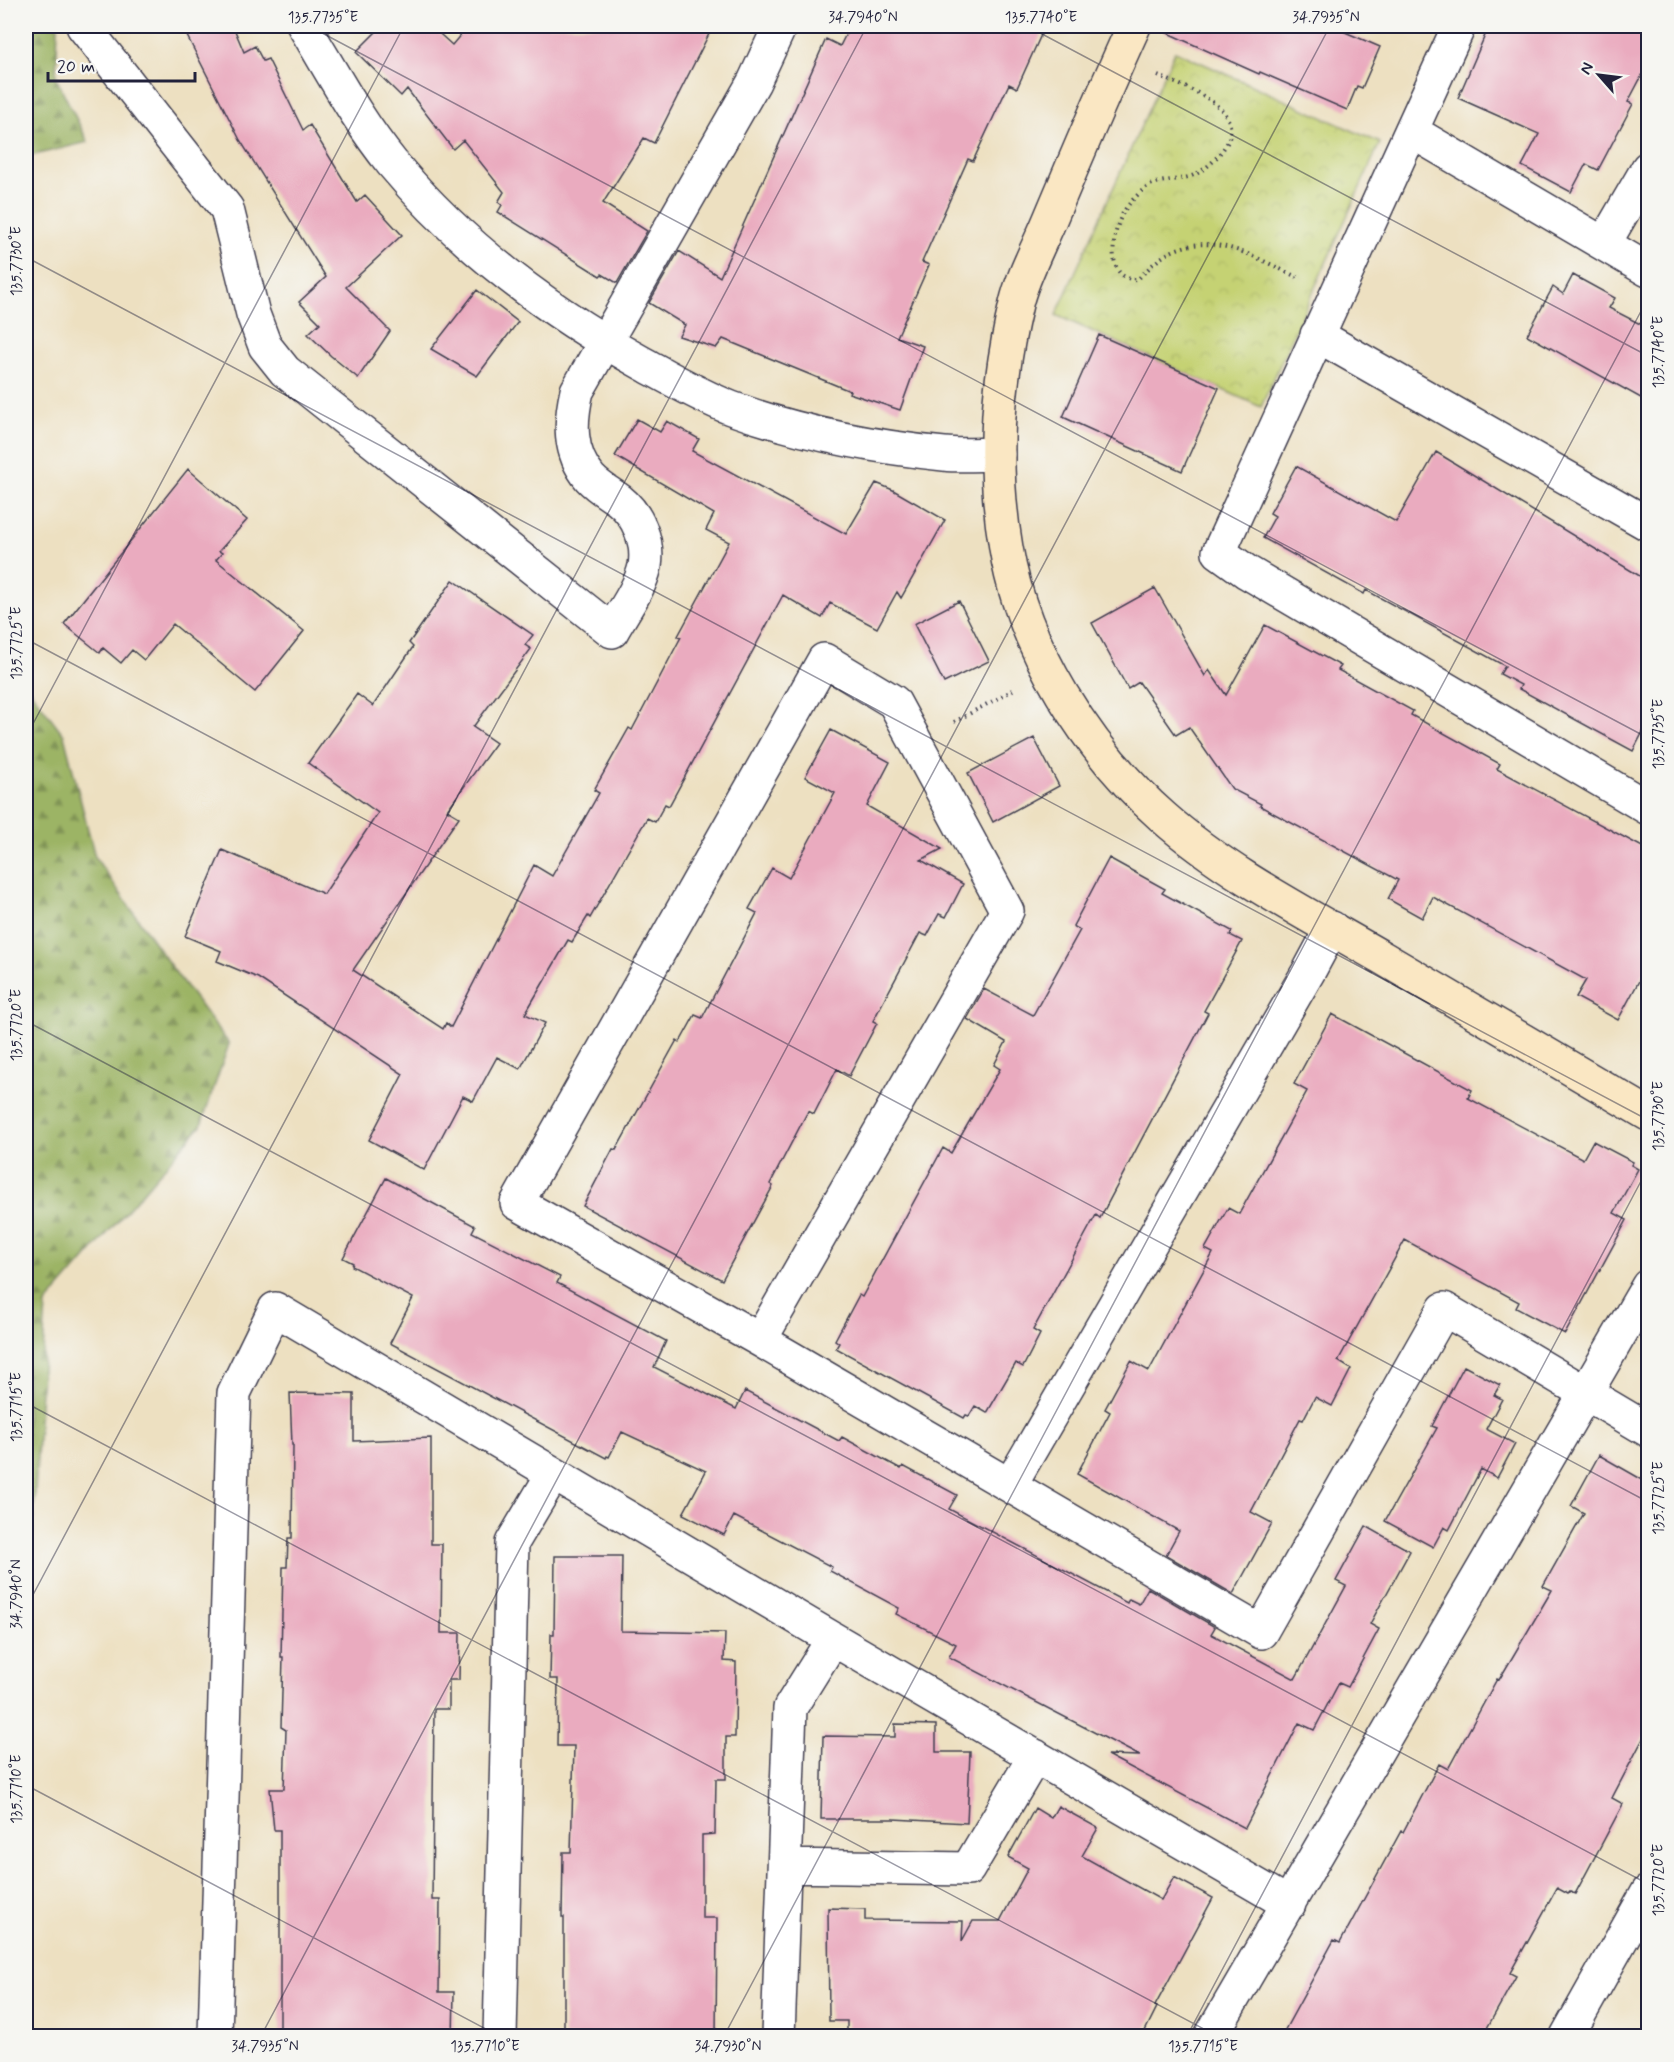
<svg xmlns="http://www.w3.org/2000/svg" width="1674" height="2062" viewBox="0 0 1674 2062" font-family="Mynerve,sans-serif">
	<defs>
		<pattern id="forest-firs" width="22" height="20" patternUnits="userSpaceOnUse" patternTransform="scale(1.5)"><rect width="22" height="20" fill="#9cb465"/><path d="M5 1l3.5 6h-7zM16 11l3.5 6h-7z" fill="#7f9254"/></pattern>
		<pattern id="park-crowns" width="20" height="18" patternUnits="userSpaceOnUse" patternTransform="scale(1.5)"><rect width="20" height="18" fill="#c5d273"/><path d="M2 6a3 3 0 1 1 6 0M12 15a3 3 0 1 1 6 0" fill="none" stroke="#a9b464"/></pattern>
	</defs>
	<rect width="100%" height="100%" fill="#f6f6f2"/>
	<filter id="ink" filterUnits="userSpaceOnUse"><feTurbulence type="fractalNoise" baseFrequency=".0167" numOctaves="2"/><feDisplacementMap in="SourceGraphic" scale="12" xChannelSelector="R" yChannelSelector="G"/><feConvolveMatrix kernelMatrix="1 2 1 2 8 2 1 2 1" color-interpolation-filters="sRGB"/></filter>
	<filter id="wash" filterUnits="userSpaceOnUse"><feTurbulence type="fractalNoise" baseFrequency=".008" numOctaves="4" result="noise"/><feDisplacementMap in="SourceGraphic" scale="24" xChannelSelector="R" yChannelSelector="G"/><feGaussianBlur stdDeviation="1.35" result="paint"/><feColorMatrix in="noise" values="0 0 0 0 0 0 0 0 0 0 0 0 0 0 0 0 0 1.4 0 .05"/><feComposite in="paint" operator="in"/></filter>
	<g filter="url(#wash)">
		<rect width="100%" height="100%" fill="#ede0c1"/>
		<!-- forest -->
		<path fill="url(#forest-firs)" stroke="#5f6b50" stroke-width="1.5" d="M26,26H58L56,78L88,142L26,157Z
			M26,685L64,735L95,857L170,965L229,1044L201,1125L46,1304L26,1647Z"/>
		<!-- park -->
		<path fill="url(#park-crowns)" stroke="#747a57" stroke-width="1.5" d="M1175,51L1380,143L1261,407L1056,315Z"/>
		<g id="blocks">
			<!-- building -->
			<path fill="#eaabbf" d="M182,26H233L244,52L255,46L263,61L268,59L303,130L310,125L357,202L365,195L402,235L346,287L390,331L358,378L331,356L308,334L320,323L299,302L326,277L240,140Z
				M382,26H431L452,45L468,26H713L654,143L644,138L603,203L647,231L617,283L602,274L600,276L498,212L502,205L498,202L504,192L463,140L453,149L407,89L401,96L356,52Z
				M850,26H1045L1017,88L1009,84L973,161L968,159L922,262L929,265L897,337L923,346L900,410L849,393L850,391L723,339L716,348L679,336L685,325L649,303L679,251L720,277L826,39L840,46Z
				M1152,26H1331L1380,47L1362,88L1357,86L1347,110L1260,72L1259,74Z
				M1489,26H1648V64L1628,102L1633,104L1598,170L1586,164L1571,192L1522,166L1539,134L1458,98Z
				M1573,275L1615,298L1609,308L1648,328V402L1527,335L1553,287L1563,294Z
				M477,290L518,322L477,376L431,349Z
				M1099,335L1219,388L1182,471L1063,417Z
				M637,419L660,432L667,421L699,439L692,451L846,534L876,483L893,490L945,520L901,598L897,592L877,628L830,603L822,618L783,595L669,806L665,804L655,822L647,818L590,918L588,916L572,942L568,940L525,1014L545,1023L520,1069L497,1057L473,1101L463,1096L424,1170L369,1140L403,1074L258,978L217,961L221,951L185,936L222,850L324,894L378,813L308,763L357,694L373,706L413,647L409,643L453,580L533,635L525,645L531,649L473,727L496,743L447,810L459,817L353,970L443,1029L446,1023L451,1027L534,865L552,876L599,793L594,790L629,728L632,730L681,637L678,636L729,542L706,530L714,514L615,456Z
				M1436,452L1648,581V722L1633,751L1519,689L1521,685L1500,674L1505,666L1366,590L1364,594L1263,538L1275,516L1270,513L1296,466L1396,522Z
				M188,469L247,520L219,551L222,553L216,560L304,631L255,692L173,624L144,660L132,650L121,663L103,648L100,653L64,624Z
				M1155,588L1205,676L1209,670L1226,695L1265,625L1341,666L1338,670L1413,711L1411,715L1500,764L1497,769L1648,850V964L1618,1020L1576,997L1586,980L1433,897L1422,918L1388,899L1398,880L1260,806L1261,804L1232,789L1189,727L1176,735L1139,682L1128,689L1092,623Z
				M959,601L989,661L944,683L914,624Z
				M831,730L890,762L867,806L942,849L921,860L963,884L946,917L939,914L927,936L920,933L873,1021L877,1023L849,1076L837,1069L814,1114L808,1111L770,1184L773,1186L722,1280L583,1206L613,1149L616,1150L677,1040L680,1042L695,1015L702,1018L757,913L749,909L772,868L789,878L835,793L805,777Z
				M1034,738L1059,786L993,822L968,773Z
				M1109,858L1165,889L1162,893L1232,931L1230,935L1242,941L1204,1011L1208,1013L1100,1218L1096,1215L1033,1330L1040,1334L1023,1367L1016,1363L987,1413L975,1406L969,1416L966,1415L964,1418L836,1348L839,1343L835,1340L859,1295L862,1297L943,1148L951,1153L1000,1069L994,1065L1006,1042L967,1019L984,989L1033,1015L1080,930L1073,926Z
				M1332,1014L1472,1090L1468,1098L1583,1159L1593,1141L1633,1162L1631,1165L1638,1169L1614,1213L1627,1220L1565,1334L1516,1308L1519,1302L1405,1240L1338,1361L1351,1369L1332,1406L1315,1397L1303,1420L1300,1419L1251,1512L1272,1523L1233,1594L1166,1555L1179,1531L1077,1474L1110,1412L1105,1409L1131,1361L1149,1371L1213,1253L1205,1249L1228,1208L1239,1214L1307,1091L1294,1084Z
				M386,1178L475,1226L472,1232L560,1277L557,1283L666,1341L654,1367L736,1409L745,1391L839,1441L842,1437L901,1469L903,1466L957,1495L949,1509L1127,1603L1129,1599L1139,1604L1148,1588L1215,1627L1211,1634L1295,1679L1346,1586L1336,1581L1366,1526L1410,1551L1370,1624L1379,1629L1348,1687L1339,1683L1314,1730L1299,1723L1245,1828L1107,1755L1140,1756L949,1657L956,1644L896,1614L899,1608L830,1571L832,1567L734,1516L724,1535L683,1514L706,1471L622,1432L609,1457L607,1456L606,1458L390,1343L413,1298L352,1266L353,1263L343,1258Z
				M1464,1366L1500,1385L1494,1395L1502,1399L1486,1429L1515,1444L1497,1478L1481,1469L1449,1530L1444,1527L1433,1547L1385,1521L1437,1428L1432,1426Z
				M290,1393L354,1394V1441L431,1438V1544H442L441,1633H460L459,1680H449V1709H434L432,1900H440L439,1992H454L453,2037H280V1830H274L270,1789H284L286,1730L281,1727L283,1657H281L283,1567H287L288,1538H292L293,1445H292Z
				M1599,1455L1648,1483V1729L1612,1798L1623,1804L1575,1894L1570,1892L1568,1894L1557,1888L1510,1973L1516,1976L1482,2037H1281L1334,1940L1340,1943L1401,1831L1403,1832L1439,1764L1448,1769L1497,1679L1499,1680L1552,1590L1543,1586L1584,1513L1571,1506Z
				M555,1556H622L621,1631L725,1633L724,1661L736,1662L735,1737H726V1779H716L715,1834L702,1835V1918H717L716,2037H564V1917H562L563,1852H571L574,1746H557L558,1679H550L551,1634H554Z
				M895,1724L936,1725V1752H970L967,1823L893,1819H821L823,1736L895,1737Z
				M1058,1806L1098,1828L1082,1856L1161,1900L1174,1877L1213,1898L1155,2006L1157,2007L1142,2037H847V2021H829L828,1908L865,1909V1920L963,1921L962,1941L973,1921H1000L1028,1868L1008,1857L1035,1808L1051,1818Z"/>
		</g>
	</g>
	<g filter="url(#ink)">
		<use href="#blocks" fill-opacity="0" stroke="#403e4f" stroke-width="1.5"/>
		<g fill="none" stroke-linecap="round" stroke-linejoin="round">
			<!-- street casing -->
			<g stroke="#403e4f" stroke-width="36">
				<path id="street" d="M83,26L227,209L253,314L265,346L285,371L612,631C623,611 640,589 645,566C649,542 638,515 619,500C609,493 598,487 590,478C568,452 570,421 577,391L754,82L780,26
					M304,26C332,72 357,120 392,163C461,246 548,311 642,363C671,379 700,396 731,408C797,432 874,447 944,454C962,456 981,454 998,454
					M1459,26L1219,552L1247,572L1648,808
					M1411,131L1648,270
					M1605,242L1648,168
					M1317,335L1648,524
					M760,1340L1007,911L894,702L824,660L517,1203L760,1340L1261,1632L1444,1309L1648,1430
					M1010,1485L1310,969L1332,928
					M785,1866L968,1869L1035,1756
					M215,2036L234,1393L275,1309L833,1639L1289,1904
					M500,2036L512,1543L553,1474
					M778,2036L790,1708L833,1639
					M1211,2036L1648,1286
					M1567,2036L1648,1892"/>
			</g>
			<!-- secondary casing -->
			<g stroke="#403e4f" stroke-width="36">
				<path id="secondary" d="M1134,26C1105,89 1078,153 1051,217C1040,244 1022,277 1016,304C997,383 992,467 1006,548C1022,647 1088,751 1163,817C1226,873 1309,915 1381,957C1470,1010 1559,1062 1648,1114"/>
			</g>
			<!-- path -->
			<path stroke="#403e4f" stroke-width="4" stroke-dasharray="1.5 4.5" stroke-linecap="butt" d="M1158,76C1183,86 1248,107 1226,145C1218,157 1209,167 1196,174C1181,182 1157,178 1144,189C1136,196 1128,204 1123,213C1112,232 1104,282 1138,279C1149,268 1160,256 1175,250C1217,232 1260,260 1297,277
				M954,722L1013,690"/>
			<!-- street -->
			<use href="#street" stroke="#fff" stroke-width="33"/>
			<!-- secondary -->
			<use href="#secondary" stroke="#fae7c3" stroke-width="33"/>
		</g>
	</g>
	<!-- ticks -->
	<path fill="none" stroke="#22223b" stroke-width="1.5" stroke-opacity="0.45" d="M309,26L1648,738M1027,26L1648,356M26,257L1648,1120M26,639L1648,1502M26,737L404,26M26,1021L1648,1884M26,1403L1217,2036M26,1608L867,26M26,1785L499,2036M261,2036L1330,26M724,2036L1648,298M1187,2036L1648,1168"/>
	<!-- margin -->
	<rect width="1674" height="2062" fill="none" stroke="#f6f6f2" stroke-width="66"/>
	<!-- north arrow -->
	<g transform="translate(1599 75) rotate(298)" stroke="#f6f6f2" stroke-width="4.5" paint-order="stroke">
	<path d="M0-4.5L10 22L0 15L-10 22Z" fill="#22223b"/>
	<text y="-9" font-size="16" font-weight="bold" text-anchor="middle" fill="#22223b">N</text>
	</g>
	<!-- scale -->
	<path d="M48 72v9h147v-9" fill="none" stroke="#22223b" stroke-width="3"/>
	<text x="57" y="72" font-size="18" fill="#22223b" stroke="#f6f6f2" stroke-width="4.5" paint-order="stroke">20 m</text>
	<rect x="33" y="33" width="1608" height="1996" fill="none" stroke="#22223b" stroke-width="2"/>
	<g font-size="15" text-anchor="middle" fill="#22223b">
		<text x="323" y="22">135.7735°E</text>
		<text x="863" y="22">34.7940°N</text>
		<text x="1041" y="22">135.7740°E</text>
		<text x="1326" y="22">34.7935°N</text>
		<text transform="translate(16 261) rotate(-90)" y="5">135.7730°E</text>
		<text transform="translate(1658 352) rotate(-90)" y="5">135.7740°E</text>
		<text transform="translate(16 643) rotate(-90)" y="5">135.7725°E</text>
		<text transform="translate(1658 734) rotate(-90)" y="5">135.7735°E</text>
		<text transform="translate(16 1025) rotate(-90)" y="5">135.7720°E</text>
		<text transform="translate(1658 1116) rotate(-90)" y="5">135.7730°E</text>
		<text transform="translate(16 1407) rotate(-90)" y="5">135.7715°E</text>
		<text transform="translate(1658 1498) rotate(-90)" y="5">135.7725°E</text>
		<text transform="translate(16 1594) rotate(-90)" y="5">34.7940°N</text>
		<text transform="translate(16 1789) rotate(-90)" y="5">135.7710°E</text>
		<text transform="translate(1658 1880) rotate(-90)" y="5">135.7720°E</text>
		<text x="265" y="2051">34.7935°N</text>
		<text x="485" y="2051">135.7710°E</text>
		<text x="728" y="2051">34.7930°N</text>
		<text x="1203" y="2051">135.7715°E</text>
	</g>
</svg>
